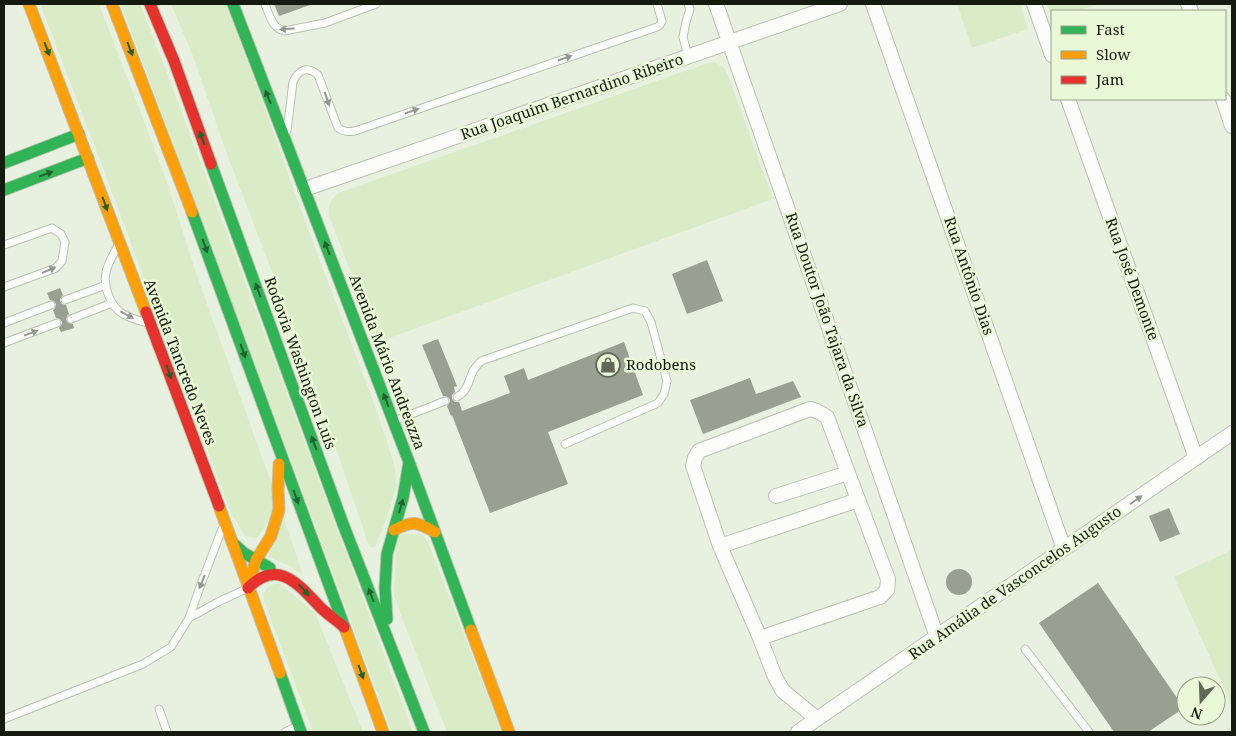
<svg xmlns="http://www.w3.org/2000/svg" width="1236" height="736" viewBox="0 0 1236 736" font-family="'Noto Serif',serif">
	<rect width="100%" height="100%" fill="#e8f1df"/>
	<!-- green -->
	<path fill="#daebc7" d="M40,4H99L166,179L196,273L273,488L274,512L257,538L246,537L231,513L103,168Z
		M121,4H140L166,70L413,732H392Z
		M171,4H226L253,76L318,256L374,403L394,463L397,485L385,523L375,547H370L367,542L363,528L306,360L228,157L193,56Z
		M957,4H1020L1028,29L972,48Z
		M1047,4H1100L1078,11H1052V18Z
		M715,62L724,68L728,75L773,199L378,342L329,216C328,204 330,201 338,193L705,64Z
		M284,518L303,575L290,566L268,557Z
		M402,534H421L428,542L502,732H447L406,628L394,596L396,539Z
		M1232,550V706L1174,577Z
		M279,583L315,613L363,732H313L263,598C263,589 271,584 279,583Z"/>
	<!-- building -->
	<path fill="#99a091" d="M274,4H310V5L279,16Z
		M707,260L723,301L687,314L672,274Z
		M60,288L63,295L60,299V301L62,304L66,305L69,314L67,316L66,320L68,323L73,324L74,328L61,332L59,328L62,324V322L60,319L56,318L53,310L55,308L56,304L54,301L50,300L47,293Z
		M438,339L457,386L454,387L455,392L452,395V399L455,402H459L462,411L510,393L504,376L524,368L528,380L624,342L643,395L548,432L568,484L490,513L452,415L451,416L447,406L450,402V399L446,396H443L422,345Z
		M750,378L756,394L793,381L801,397L703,434L690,400Z
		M1169,508L1180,534L1160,542L1149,516Z
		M946 582a13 13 0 1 1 26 0a13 13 0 1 1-26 0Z
		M1098,583L1184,708L1148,732H1114L1039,623Z"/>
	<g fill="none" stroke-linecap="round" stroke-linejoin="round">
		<!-- lane casing -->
		<g stroke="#bac1b2" stroke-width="9">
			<path id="lane" d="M265,4C269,14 272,28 284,31L325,23L376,4
				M688,4L690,9L686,22L683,37L688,56
				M287,131L293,82C299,69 307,66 318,75L338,128C344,132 348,132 355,131L657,27L660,25L662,21L657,4
				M4,245L52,228L61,234L65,242L62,261L56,268L4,287
				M117,247C113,255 108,263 106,272C103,286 110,306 123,314C130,318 140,321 148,323
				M65,300L106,285
				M71,319L112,303
				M4,323L51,305
				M4,343L57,323
				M457,397C468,391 468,382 473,371C475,368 478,364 481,361L633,308L645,311L651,322L667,381L664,394L658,403L565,444
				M394,421L445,401
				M189,618L218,602L246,589
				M1025,649L1089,732
				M159,709L167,732
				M4,719L143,664L171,647L189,618L200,587L222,529
				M285,732L298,726"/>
		</g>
		<!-- street casing -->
		<g stroke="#bac1b2" stroke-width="16">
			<path id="street" d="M716,4L937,637
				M873,4L1064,549
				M1034,4L1052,55
				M1188,4L1191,11
				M1068,99L1196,458
				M1223,99L1232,126
				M305,189L840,4
				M776,496L848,473
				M720,546L858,500
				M760,638L880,597L887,590L888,579L827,417L817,411L810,409L699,451L695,458L693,466L720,546L760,638L775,677L783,691L817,719
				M798,732L1232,433"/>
		</g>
		<!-- fast casing -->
		<g stroke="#bac1b2" stroke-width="13">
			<path id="fast" d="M233,4L409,462L471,630
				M4,163L79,134
				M211,164L343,524L424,732
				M4,190L88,158
				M192,212L346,631
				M232,542L244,553L270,568
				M387,619L385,588L387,554L403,498L409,462
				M280,673L301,732"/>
		</g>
		<!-- slow casing -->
		<g stroke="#bac1b2" stroke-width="13">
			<path id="slow" d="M29,4L146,312
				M112,4L192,212
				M219,506L280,673
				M394,530C413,520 417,522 435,532
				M248,588L256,560L271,536L279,510L278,490L279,464
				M471,630L509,732
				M346,631L383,732"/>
		</g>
		<!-- jam casing -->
		<g stroke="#bac1b2" stroke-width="13">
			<path id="jam" d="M150,4L174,61L211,164
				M146,312L219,506
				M248,588C278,558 298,584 320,607C327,614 336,620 344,627"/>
		</g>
		<!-- lane -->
		<use href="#lane" stroke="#fcfdfa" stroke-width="7"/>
		<!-- street -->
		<use href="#street" stroke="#fcfdfa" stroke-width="14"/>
		<!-- fast -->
		<use href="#fast" stroke="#30b455" stroke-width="11"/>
		<!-- slow -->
		<use href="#slow" stroke="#ff9f0a" stroke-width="11"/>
		<!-- jam -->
		<use href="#jam" stroke="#e5322d" stroke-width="11"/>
	</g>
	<!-- one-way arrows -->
	<defs><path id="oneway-solid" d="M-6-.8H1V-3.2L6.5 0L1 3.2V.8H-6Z" transform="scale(1.25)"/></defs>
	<g fill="#949790">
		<use href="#oneway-solid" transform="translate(287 29) rotate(177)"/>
		<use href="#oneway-solid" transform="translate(565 58) rotate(-19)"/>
		<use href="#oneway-solid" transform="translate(327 99) rotate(71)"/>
		<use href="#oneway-solid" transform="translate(412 111) rotate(-19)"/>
		<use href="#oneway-solid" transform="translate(49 270) rotate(-23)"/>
		<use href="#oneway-solid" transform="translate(127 315) rotate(28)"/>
		<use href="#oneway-solid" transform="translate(31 333) rotate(-20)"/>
		<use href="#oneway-solid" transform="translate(1136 500) rotate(-35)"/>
		<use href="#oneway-solid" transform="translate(202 582) rotate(112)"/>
	</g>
	<g fill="#22602e">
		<use href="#oneway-solid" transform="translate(47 49) rotate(69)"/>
		<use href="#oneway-solid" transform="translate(130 49) rotate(69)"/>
		<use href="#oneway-solid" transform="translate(268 97) rotate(-112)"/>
		<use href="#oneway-solid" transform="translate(202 138) rotate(-110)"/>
		<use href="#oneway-solid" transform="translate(46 174) rotate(-20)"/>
		<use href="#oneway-solid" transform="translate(105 204) rotate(70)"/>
		<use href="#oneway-solid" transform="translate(205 246) rotate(70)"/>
		<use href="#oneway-solid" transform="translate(327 248) rotate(-111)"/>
		<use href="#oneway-solid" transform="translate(258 290) rotate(-110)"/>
		<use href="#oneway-solid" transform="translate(243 351) rotate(70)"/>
		<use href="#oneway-solid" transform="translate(169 372) rotate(70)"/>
		<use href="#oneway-solid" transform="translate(386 400) rotate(-111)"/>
		<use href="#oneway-solid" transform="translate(314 443) rotate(-110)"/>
		<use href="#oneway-solid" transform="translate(296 497) rotate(70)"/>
		<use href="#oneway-solid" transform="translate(401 506) rotate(-74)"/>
		<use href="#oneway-solid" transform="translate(304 590) rotate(47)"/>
		<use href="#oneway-solid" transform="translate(371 595) rotate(-111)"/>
		<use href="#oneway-solid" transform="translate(361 672) rotate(70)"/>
	</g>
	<!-- icons -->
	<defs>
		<g id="shop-ring" transform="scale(1.25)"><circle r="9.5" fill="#e9f9d7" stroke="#606658" stroke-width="1.5"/><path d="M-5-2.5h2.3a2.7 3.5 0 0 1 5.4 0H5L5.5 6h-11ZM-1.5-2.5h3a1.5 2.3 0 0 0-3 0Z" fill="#606658"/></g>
	</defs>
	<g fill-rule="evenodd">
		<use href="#shop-ring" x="608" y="365"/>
	</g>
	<g text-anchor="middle" stroke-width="5" stroke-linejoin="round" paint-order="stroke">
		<!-- street labels -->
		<g font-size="15" fill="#161b0f" stroke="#e9f9d7">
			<text transform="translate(572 97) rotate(-19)" y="5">Rua Joaquim Bernardino Ribeiro</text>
			<text transform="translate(969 276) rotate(71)" y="5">Rua Antônio Dias</text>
			<text transform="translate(1132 279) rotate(70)" y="5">Rua José Demonte</text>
			<text transform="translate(827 320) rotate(71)" y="5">Rua Doutor João Tajara da Silva</text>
			<text transform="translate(180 362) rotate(69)" y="5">Avenida Tancredo Neves</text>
			<text transform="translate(387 362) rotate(69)" y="5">Avenida Mário Andreazza</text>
			<text transform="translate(300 363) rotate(70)" y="5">Rodovia Washington Luís</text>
			<text transform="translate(1015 583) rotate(-35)" y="5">Rua Amália de Vasconcelos Augusto</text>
		</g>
		<!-- poi labels -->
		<g font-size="15" fill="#161b0f" stroke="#e9f9d7" text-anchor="start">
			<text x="626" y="370">Rodobens</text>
		</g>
	</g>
	<!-- border -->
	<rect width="1236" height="736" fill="none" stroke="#161b0f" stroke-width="10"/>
	<!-- legend -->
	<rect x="1051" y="10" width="175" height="90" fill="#e9f9d7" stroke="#95a087"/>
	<rect x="1061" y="26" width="25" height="8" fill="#30b455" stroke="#95a087"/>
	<text x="1096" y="35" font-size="15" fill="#161b0f">Fast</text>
	<rect x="1061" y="51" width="25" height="8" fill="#ff9f0a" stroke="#95a087"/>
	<text x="1096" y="60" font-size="15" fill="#161b0f">Slow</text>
	<rect x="1061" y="76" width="25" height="8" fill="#e5322d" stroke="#95a087"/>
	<text x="1096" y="85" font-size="15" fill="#161b0f">Jam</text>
	<!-- north arrow -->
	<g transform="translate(1201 701) rotate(199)"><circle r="24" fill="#e9f9d7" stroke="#95a087"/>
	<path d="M0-4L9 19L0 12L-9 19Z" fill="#606658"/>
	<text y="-8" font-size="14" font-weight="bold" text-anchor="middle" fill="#161b0f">N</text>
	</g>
</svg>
